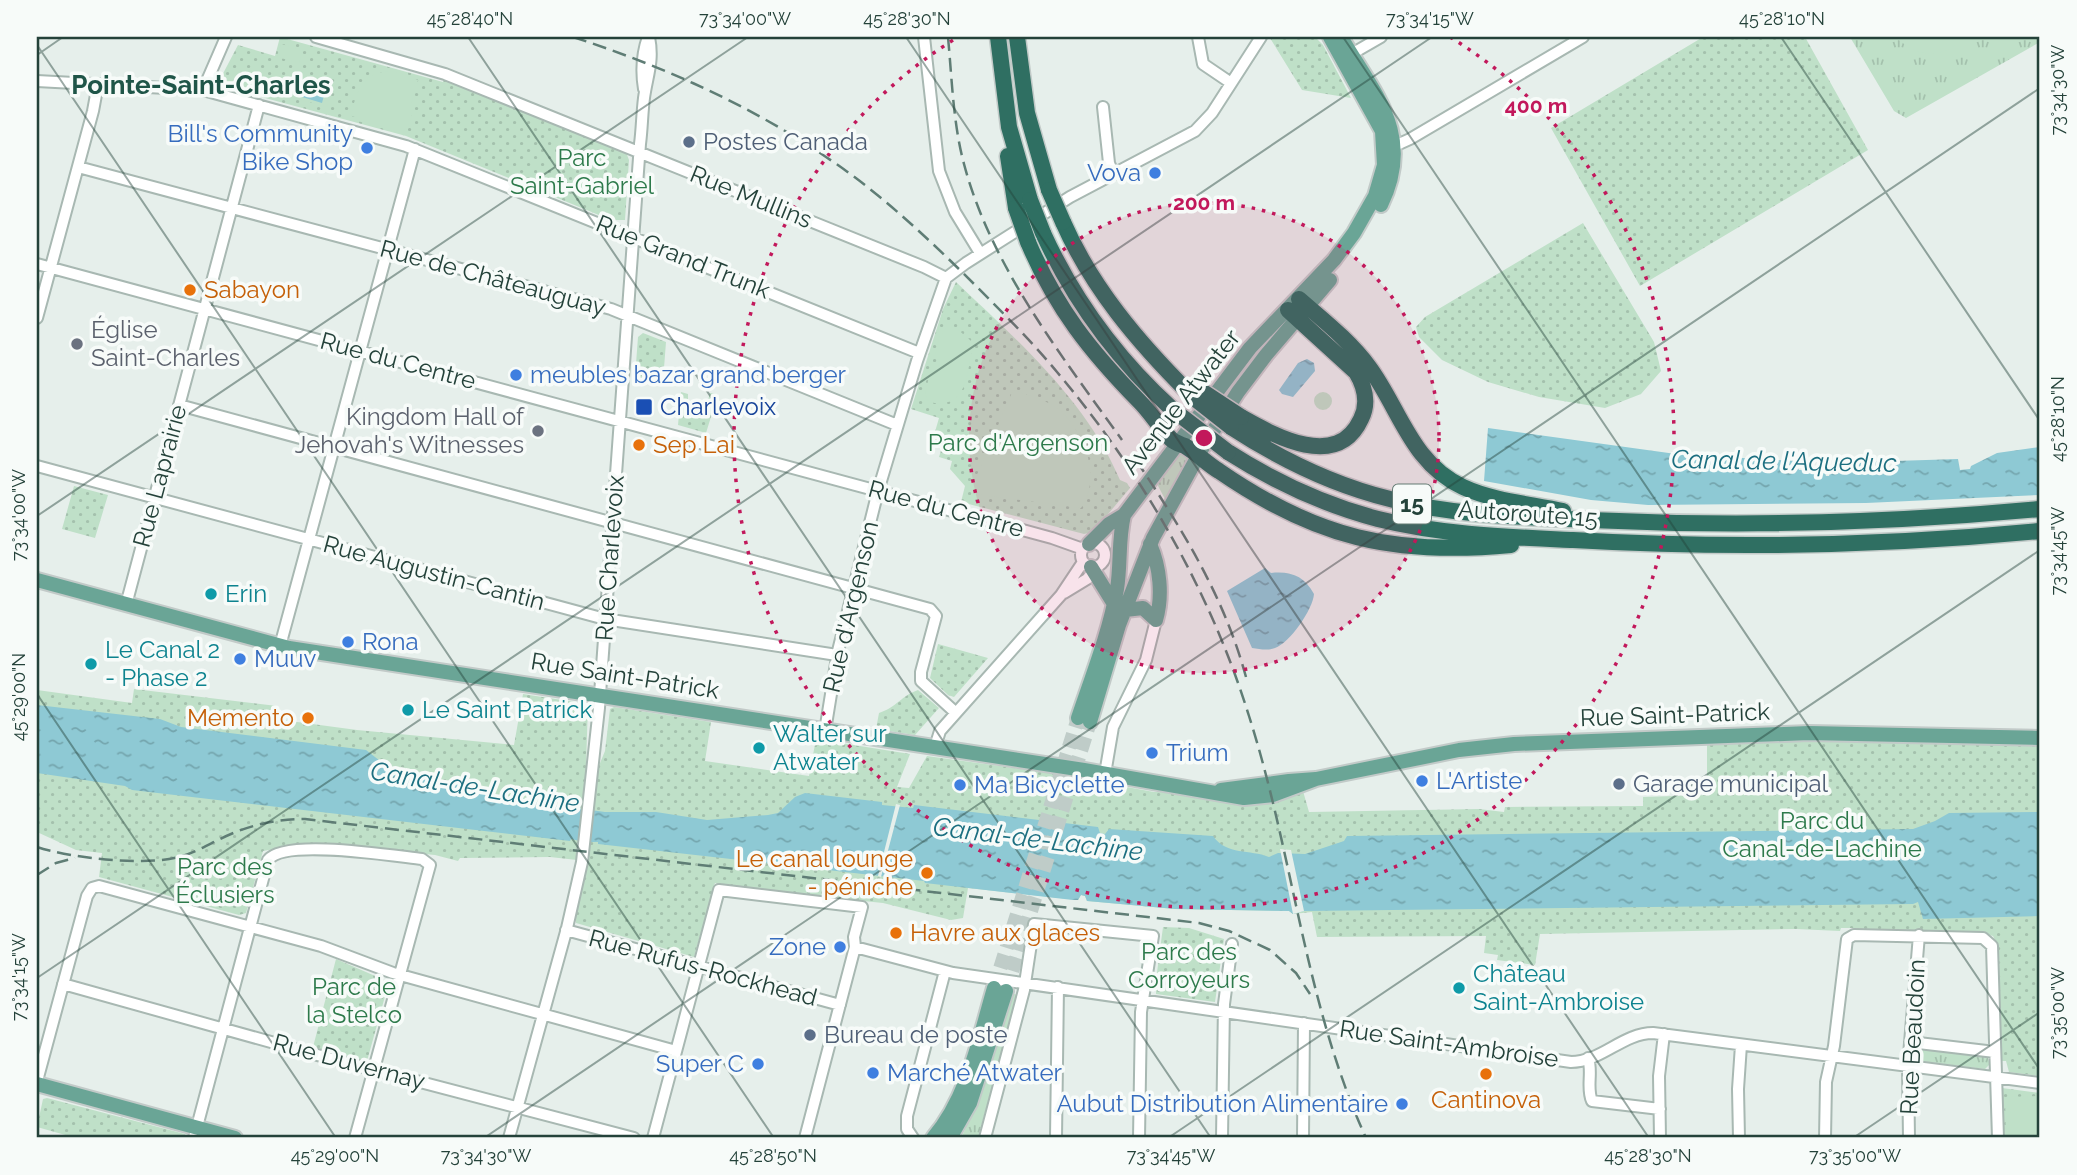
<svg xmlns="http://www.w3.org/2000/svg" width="2077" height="1175" viewBox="0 0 2077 1175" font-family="Raleway,sans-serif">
	<defs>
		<pattern id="grass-tufts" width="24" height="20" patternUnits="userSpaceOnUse" patternTransform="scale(1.75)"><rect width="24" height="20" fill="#bfe0c8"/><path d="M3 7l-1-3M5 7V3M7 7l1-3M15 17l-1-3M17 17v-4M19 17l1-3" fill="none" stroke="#a4c1ad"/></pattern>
		<pattern id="park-dots" width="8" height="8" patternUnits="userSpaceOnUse" patternTransform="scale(1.75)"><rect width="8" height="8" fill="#bfe0c8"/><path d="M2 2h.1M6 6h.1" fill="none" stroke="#a4c1ad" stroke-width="1.8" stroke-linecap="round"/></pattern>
		<pattern id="water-ripples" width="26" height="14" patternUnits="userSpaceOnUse" patternTransform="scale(1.75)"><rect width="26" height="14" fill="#8ec9d4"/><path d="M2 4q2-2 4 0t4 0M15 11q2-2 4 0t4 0" fill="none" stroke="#74a5ad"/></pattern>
	</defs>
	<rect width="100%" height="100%" fill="#e6efeb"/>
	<!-- grass -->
	<path fill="url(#grass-tufts)" d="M1850,37H2040V42L1906,118L1894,111Z
		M1314 401a9 9 0 1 1 18 0a9 9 0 1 1-18 0Z
		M1181,451L1191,455L1166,501L1156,482Z
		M1012,993L1017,995L978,1138H961L980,1098Z
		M1922,1047L1984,1056L1988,1058L1990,1064L1985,1069L1920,1061L1917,1057V1052Z"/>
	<!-- park -->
	<path fill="url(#park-dots)" d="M280,37L443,82L444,80L626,152L629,160L625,220H611L406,136L217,85L238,45L275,56Z
		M1272,37H1315L1323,45L1351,98L1302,90L1270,38Z
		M1703,37H1805L1868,150L1640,286L1551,128Z
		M1583,223L1654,342L1661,371L1641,394L1605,408L1539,397L1488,382L1442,360L1419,337L1416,327L1425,317Z
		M956,282C1018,341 1086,400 1120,480L1127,483L1130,488L1093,532L1084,534L961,502L965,486L950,469L952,461L939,457L943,444L932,442L939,418L911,409L943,309Z
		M643,333L666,342L664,368H661L660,374L663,380L635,377L638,337Z
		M681,392L688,394V400L707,404L710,393L718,394L706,433L678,425Z
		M74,486L108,495L95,538L62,529Z
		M938,644L988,658L954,697L948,695L930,678Z
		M134,689L277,706L275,719L357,730L514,745L523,694L588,704L586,766L598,768L605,751L610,709L614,707L711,722L705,761L809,776L816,739L910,754L897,787L909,788L927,756L1094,779V781L1154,792L1303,791L1309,812L1479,809L1504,812L1505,807L1643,806V797L1707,795V741L1819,739L2040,745V1076L2009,1072L2006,1061H2001L1999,949L1993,936L1982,933L1857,930L1856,928H1841L1840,931L1796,929L1540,934L1535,965L1497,960L1498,955L1484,953L1486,936L1317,937L1312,912L1293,914L1289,911L1175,909L1087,901L1085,896L1081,895L1078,900L968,888L963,918L951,920L883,903L726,887L715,883L694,957L576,923L575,916L586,861L550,857L460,858L458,861L435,855L307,843L263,851L246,913L239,915L99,877L102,853L76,850L37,832V690L132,703Z
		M918,690L939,708L915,735L876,729L879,713C897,707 901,696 918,690Z
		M1163,927L1189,928L1224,939L1215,1002L1156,994V980Z
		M336,959L389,982L367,1061L313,1047Z
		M2002,1088L2040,1093V1138H2003Z
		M47,1098L185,1134L187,1138H76L37,1127L43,1099Z"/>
	<!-- garden -->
	<path fill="#bfe0c8" d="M1896,37H1963C1944,60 1916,58 1896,37Z
		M281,44L303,50L299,63L277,57Z
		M394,71L418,80L411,105L414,106L408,128L400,133L354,120L355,117L351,116C356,91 364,70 394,71Z
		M304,78L333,86L327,107L298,99Z
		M946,327H955L971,341L973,347C966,372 969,411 929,402L925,395L931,367L937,369L941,357L935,355L939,338Z
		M1013,390C1029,395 1045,399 1058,409C1085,431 1102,478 1081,508L974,494L971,489Z
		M2039,1096L2040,1138H2006L2005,1097Z"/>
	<!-- water -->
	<path fill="url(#water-ripples)" d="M306,83L326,88L322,103L302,97Z
		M1307,359L1314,363L1315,371L1293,397L1282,394L1279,390L1298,363Z
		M1488,428L1676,454L1794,461L1799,470H1824L1826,476H1829L1831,470H1839L1854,462L1887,461L1889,470L1894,469V461L1958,459L1960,470L1970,469L1971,466L1997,453L2040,447V495L1866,503L1648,505L1591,500L1484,481Z
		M1265,568L1271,573C1291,571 1304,576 1314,594C1313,609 1290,643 1275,648C1267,651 1260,649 1252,648L1227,591Z
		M37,705L160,719L181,727L366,750L384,764L393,767L509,798L516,797L546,804L605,812H656L707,820L768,815L778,813L795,797L805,793L882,802V805L913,808L914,805L1098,827L1100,833L1105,834L1109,829L1213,836C1227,856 1250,849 1269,857L1278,853L1305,854L1344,841L1347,836L1913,829L1935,821L1949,813L2040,812V916L1923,919L1918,902L1913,904L1304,911L1293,914L1289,911L1175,909L1087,901L1085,896L1081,895L1078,900H1073L925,883L924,881L598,844V842H584L571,839L570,841L132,790L125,786L37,773Z"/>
	<!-- pier -->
	<path fill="#e6efeb" d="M896,804L900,805L881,877L878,876Z
		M1280,849L1291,850L1304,911L1293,914Z"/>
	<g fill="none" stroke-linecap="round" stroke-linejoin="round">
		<!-- major-tunnel -->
		<path stroke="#bfccc8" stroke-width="14" stroke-dasharray="14 7" stroke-linecap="butt" d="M994,988L1078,718
			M1006,991L1090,722"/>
		<!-- minor casing -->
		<g stroke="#a8b8b2" stroke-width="14">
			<path id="minor" d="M316,37L445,74L924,267L946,278
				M924,37L939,171L955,212L980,253
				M1198,37L1203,64L1231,83
				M1348,56L1381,37
				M37,81L203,90L406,146L919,353
				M644,89C641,71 642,54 648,37
				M203,90L226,37
				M1103,107L1109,163L1113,173
				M1387,145L1399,144L1410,139L1583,37
				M78,167L611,309L897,425
				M37,264L1052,538L1083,549
				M37,318L93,111L98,84
				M179,405L930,609L936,616L921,672V681L956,713
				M37,466L605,619L837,655
				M1081 555a12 12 0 1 1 24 0a12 12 0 1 1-24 0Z
				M1064,593L1087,579L1098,567
				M126,605L259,105
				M280,646L415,149
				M825,731L838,651L878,491L917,361L946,278L966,263L1070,197L1195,131L1212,113L1261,37
				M935,747L940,731L1061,595L1083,562
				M1105,774L1113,727L1146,660L1156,620
				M566,930L840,1005
				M855,947L953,973L1571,1062C1601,1062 1623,1033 1653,1033L2040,1083
				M63,984L321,1056L634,1138
				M1910,1042L1995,1052
				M1588,1058C1593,1072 1586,1088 1592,1101L1660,1109
				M37,1081L87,896L92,888L99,886L321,946L393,973L676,1051
				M194,1138L268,860C284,838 394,856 422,859L430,865L355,1138
				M509,1138L567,928L582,862L599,708L640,144C642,129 642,114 644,98C647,76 654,61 649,37
				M653,1138L719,890L862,907L854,937L855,947L805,1138
				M913,1138L907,1129V1116L945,971
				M985,1138L1024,990L1034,924L1153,936L1141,1012L1139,1138
				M1056,1138L1058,987
				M1222,1138L1224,1004L1232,944
				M1303,1138L1304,1023
				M1660,1138L1659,1076L1664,1034
				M1739,1138L1738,1089L1741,1045
				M1825,1138L1826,1082L1834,1046L1847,939L1854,935L1983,938L1992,946L1998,1138
				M1909,1138L1908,1067L1919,935"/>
		</g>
		<!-- major casing -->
		<g stroke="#c2cac8" stroke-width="18">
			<path id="major" d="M1341,37C1375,95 1415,135 1381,205
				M1089,544L1109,524L1124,515
				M1091,567L1114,604
				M37,580L289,648L1084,770L1244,798L1273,795L1316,779
				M1125,610L1143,608L1156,620C1163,596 1160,567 1150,544
				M1078,718C1092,676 1109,633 1117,589C1121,564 1118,540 1124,515L1250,348L1334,260L1354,233L1375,196L1384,165L1382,131L1330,37
				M1090,722L1119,625L1153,538L1203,447L1238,392L1266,355L1330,280
				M1221,790L1289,781L1316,779L1459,750L1514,744L1809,733L2040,738
				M37,1084L235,1138
				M933,1138C968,1097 979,1039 994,988
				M950,1138L970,1103L1006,991"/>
		</g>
		<!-- highway casing -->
		<g stroke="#c2cac8" stroke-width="19">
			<path id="highway" d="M998,37L1009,127L1030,200
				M1017,37L1027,113L1049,190
				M1008,156L1016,208
				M1063,222C1092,288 1138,342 1189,393
				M1043,233C1074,301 1117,359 1172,409
				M1028,242C1056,308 1090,351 1140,402C1151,413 1159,427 1171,439C1175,443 1180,444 1185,446C1197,453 1207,464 1219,471C1316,538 1394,556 1511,545
				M1299,299C1323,320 1350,341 1369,367C1400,409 1411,463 1463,487C1493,501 1531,504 1563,511
				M1241,417C1275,436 1337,471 1361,419C1369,403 1365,387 1356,372L1288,310
				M1231,427C1280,459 1333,485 1390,499C1455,516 1523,517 1590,520C1740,527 1891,523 2040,509
				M1228,452C1275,482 1325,505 1378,519C1442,535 1508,537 1573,540C1728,549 1886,546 2040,531"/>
		</g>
		<!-- minor -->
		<use href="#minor" stroke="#fff" stroke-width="10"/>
		<!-- major -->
		<use href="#major" stroke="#6aa596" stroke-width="14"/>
		<!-- highway -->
		<use href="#highway" stroke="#2f6f62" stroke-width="16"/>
		<!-- rail -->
		<path stroke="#5f7d75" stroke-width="2.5" stroke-dasharray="14 7" stroke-linecap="butt" d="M573,37C662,66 748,104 826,157C876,190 920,231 963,273C995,305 1028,337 1057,372C1142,473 1210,590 1249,716C1294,857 1304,1001 1366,1138
			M948,37C952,79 953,123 964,164C991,266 1061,355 1122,440
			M1136,460C1182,529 1224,596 1246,677
			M37,847C70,858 148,867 182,856C199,851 214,841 231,834C254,824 279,819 305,819L1199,923L1229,931L1270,950L1296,973L1310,994
			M37,875L56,863L75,858"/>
		<!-- highway-bridge casing -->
		<g stroke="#c2cac8" stroke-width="19" stroke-linecap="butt">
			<path id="highway-bridge" d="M1049,190L1063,222
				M1030,200L1043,233
				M1016,208L1028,242
				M1194,386L1241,417
				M1189,394L1231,427
				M1172,409L1228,452"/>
		</g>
		<!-- highway-bridge -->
		<use href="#highway-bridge" stroke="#2f6f62" stroke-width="16"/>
	</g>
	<!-- ticks -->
	<path fill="none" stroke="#24423a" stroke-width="2" stroke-opacity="0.45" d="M468,37L1211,1138M906,37L1649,1138M1343,37L2040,1070M1781,37L2040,421M37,45L774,1138M37,55L63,37M37,516L748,37M37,694L336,1138M37,978L1432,37M484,1138L2040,88M1168,1138L2040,550M1853,1138L2040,1012"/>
	<!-- distance rings -->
	<circle cx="1204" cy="438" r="235" fill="#c2185b" fill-opacity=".12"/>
	<g fill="none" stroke="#c2185b" stroke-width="3.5" stroke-dasharray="3.5 7">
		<circle cx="1204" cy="438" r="235"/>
		<path d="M1450 37A470 470 0 1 1 958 37"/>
	</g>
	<!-- markers -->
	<g fill="#5c6f8a" stroke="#f7fbf9" stroke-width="2.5">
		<circle cx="689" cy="142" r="7"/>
		<circle cx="1619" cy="784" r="7"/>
		<circle cx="810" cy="1035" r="7"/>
	</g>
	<g fill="#3f7fe0" stroke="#f7fbf9" stroke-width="2.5">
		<circle cx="367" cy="148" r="7"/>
		<circle cx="1155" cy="173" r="7"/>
		<circle cx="516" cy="375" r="7"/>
		<circle cx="348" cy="642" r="7"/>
		<circle cx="240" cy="659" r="7"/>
		<circle cx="1152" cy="753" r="7"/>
		<circle cx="1422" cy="781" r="7"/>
		<circle cx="960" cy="785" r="7"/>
		<circle cx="840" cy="947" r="7"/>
		<circle cx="758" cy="1064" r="7"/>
		<circle cx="873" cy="1073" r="7"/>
		<circle cx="1402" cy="1104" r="7"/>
	</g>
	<g fill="#e8710a" stroke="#f7fbf9" stroke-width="2.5">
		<circle cx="190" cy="290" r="7"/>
		<circle cx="639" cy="445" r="7"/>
		<circle cx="308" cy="718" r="7"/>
		<circle cx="927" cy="873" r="7"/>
		<circle cx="896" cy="933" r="7"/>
		<circle cx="1486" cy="1074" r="7"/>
	</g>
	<g fill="#6b7280" stroke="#f7fbf9" stroke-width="2.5">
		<circle cx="77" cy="344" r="7"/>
		<circle cx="538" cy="431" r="7"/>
	</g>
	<rect fill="#1a4fb4" stroke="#f7fbf9" stroke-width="2.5" x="635" y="398" width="18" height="18" rx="3.5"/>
	<g fill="#0f9aa8" stroke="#f7fbf9" stroke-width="2.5">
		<circle cx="211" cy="594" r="7"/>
		<circle cx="91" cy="664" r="7"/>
		<circle cx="408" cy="710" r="7"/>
		<circle cx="759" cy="748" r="7"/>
		<circle cx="1459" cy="988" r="7"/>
	</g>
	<g text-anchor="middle" stroke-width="7" stroke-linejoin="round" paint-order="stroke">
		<!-- shield labels -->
		<rect fill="#f7fbf9" stroke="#637a73" stroke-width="2" x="1393" y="484.5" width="38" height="39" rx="5"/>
		<g font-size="23" font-weight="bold" fill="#24423a">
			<text x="1412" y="512">15</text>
		</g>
		<!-- shop labels -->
		<g font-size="24" fill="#366cbe" stroke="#f7fbf9" text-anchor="start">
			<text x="353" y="142" text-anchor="end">Bill's Community<tspan x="353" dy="28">Bike Shop</tspan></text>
			<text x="1141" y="181" text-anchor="end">Vova</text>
			<text x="530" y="383">meubles bazar grand berger</text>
			<text x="362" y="650">Rona</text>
			<text x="254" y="667">Muuv</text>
			<text x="1166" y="761">Trium</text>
			<text x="1436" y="789">L'Artiste</text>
			<text x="974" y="793">Ma Bicyclette</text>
			<text x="826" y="955" text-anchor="end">Zone</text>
			<text x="744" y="1072" text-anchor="end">Super C</text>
			<text x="887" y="1081">Marché Atwater</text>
			<text x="1388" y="1112" text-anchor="end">Aubut Distribution Alimentaire</text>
		</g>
		<!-- service labels -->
		<g font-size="24" fill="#4e5e75" stroke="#f7fbf9" text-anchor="start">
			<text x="703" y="150">Postes Canada</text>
			<text x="1633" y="792">Garage municipal</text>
			<text x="824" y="1043">Bureau de poste</text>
		</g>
		<!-- park labels -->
		<g font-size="24" fill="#2d7a4b" stroke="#f7fbf9">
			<text x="582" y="166">Parc<tspan x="582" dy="28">Saint-Gabriel</tspan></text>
			<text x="1018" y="451">Parc d'Argenson</text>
			<text x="1822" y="829">Parc du<tspan x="1822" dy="28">Canal-de-Lachine</tspan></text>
			<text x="225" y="875">Parc des<tspan x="225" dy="28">Éclusiers</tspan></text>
			<text x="1189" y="960">Parc des<tspan x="1189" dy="28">Corroyeurs</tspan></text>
			<text x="354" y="995">Parc de<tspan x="354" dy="28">la Stelco</tspan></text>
		</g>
		<!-- street labels -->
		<g font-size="24" fill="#24423a" stroke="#f7fbf9">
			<text transform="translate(751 197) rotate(22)" y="8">Rue Mullins</text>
			<text transform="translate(683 257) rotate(22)" y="8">Rue Grand Trunk</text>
			<text transform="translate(493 278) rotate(15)" y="8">Rue de Châteauguay</text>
			<text transform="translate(398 361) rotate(15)" y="8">Rue du Centre</text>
			<text transform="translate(1181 402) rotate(-52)" y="8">Avenue Atwater</text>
			<text transform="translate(160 476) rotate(-75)" y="8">Rue Laprairie</text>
			<text transform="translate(946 509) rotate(15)" y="8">Rue du Centre</text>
			<text transform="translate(1528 514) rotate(4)" y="8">Autoroute 15</text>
			<text transform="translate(610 558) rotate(-86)" y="8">Rue Charlevoix</text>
			<text transform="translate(434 573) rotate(15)" y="8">Rue Augustin-Cantin</text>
			<text transform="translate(851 607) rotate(-77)" y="8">Rue d'Argenson</text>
			<text transform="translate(625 676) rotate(9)" y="8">Rue Saint-Patrick</text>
			<text transform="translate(1675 715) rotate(-2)" y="8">Rue Saint-Patrick</text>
			<text transform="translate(703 968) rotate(15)" y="8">Rue Rufus-Rockhead</text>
			<text transform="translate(1913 1037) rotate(-87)" y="8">Rue Beaudoin</text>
			<text transform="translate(1449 1044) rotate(8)" y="8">Rue Saint-Ambroise</text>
			<text transform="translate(349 1062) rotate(15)" y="8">Rue Duvernay</text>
		</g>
		<!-- food labels -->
		<g font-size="24" fill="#c56008" stroke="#f7fbf9" text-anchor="start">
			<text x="204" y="298">Sabayon</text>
			<text x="653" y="453">Sep Lai</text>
			<text x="294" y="726" text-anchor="end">Memento</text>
			<text x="913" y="867" text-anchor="end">Le canal lounge<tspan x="913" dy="28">- péniche</tspan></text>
			<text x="910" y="941">Havre aux glaces</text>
			<text x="1486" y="1108" text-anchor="middle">Cantinova</text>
		</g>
		<!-- worship labels -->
		<g font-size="24" fill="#5b616d" stroke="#f7fbf9" text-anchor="start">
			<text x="91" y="338">Église<tspan x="91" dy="28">Saint-Charles</tspan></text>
			<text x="524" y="425" text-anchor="end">Kingdom Hall of<tspan x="524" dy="28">Jehovah's Witnesses</tspan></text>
		</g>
		<!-- transit labels -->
		<g font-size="24" fill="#164399" stroke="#f7fbf9" text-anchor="start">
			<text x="660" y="415">Charlevoix</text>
		</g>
		<!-- culture labels -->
		<g font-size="24" fill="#0d838f" stroke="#f7fbf9" text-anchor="start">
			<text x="225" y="602">Erin</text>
			<text x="105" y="658">Le Canal 2<tspan x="105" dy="28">- Phase 2</tspan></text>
			<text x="422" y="718">Le Saint Patrick</text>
			<text x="773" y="742">Walter sur<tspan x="773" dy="28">Atwater</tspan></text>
			<text x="1473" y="982">Château<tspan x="1473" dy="28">Saint-Ambroise</tspan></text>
		</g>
		<!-- neighbourhood labels -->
		<g font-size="26" font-weight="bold" fill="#1f5548" stroke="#f7fbf9">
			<text x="201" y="94">Pointe-Saint-Charles</text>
		</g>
		<!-- water labels -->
		<g font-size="26" font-style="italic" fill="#1c6f80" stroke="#f7fbf9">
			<text transform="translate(1784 461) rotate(1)" y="9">Canal de l'Aqueduc</text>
			<text transform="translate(475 787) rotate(9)" y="9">Canal-de-Lachine</text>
			<text transform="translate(1038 839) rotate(7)" y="9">Canal-de-Lachine</text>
		</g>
	</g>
	<circle cx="1204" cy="438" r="10" fill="#c2185b" stroke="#f7fbf9" stroke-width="3.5"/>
	<g font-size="21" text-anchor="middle" font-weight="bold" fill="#c2185b" stroke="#f7fbf9" stroke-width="7" stroke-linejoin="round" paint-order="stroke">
		<text x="1536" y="113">400 m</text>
		<text x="1204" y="210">200 m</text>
	</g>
	<!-- border -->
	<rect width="2077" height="1175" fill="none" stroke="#f7fbf9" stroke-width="77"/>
	<rect x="38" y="38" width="2000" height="1098" fill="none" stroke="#24423a" stroke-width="2.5"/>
	<g font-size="18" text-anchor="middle" fill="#24423a">
		<text x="470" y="25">45°28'40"N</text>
		<text x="745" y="25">73°34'00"W</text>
		<text x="907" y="25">45°28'30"N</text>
		<text x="1430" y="25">73°34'15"W</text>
		<text x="1782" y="25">45°28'10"N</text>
		<text transform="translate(2058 90) rotate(-90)" y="6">73°34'30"W</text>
		<text transform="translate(2058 419) rotate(-90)" y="6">45°28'10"N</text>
		<text transform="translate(19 515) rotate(-90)" y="6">73°34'00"W</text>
		<text transform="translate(2058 551) rotate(-90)" y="6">73°34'45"W</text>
		<text transform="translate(19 697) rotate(-90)" y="6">45°29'00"N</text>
		<text transform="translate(19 977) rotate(-90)" y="6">73°34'15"W</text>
		<text transform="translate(2058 1013) rotate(-90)" y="6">73°35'00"W</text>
		<text x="335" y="1162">45°29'00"N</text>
		<text x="486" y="1162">73°34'30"W</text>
		<text x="773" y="1162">45°28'50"N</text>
		<text x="1171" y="1162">73°34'45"W</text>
		<text x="1648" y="1162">45°28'30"N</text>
		<text x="1855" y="1162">73°35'00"W</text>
	</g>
</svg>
